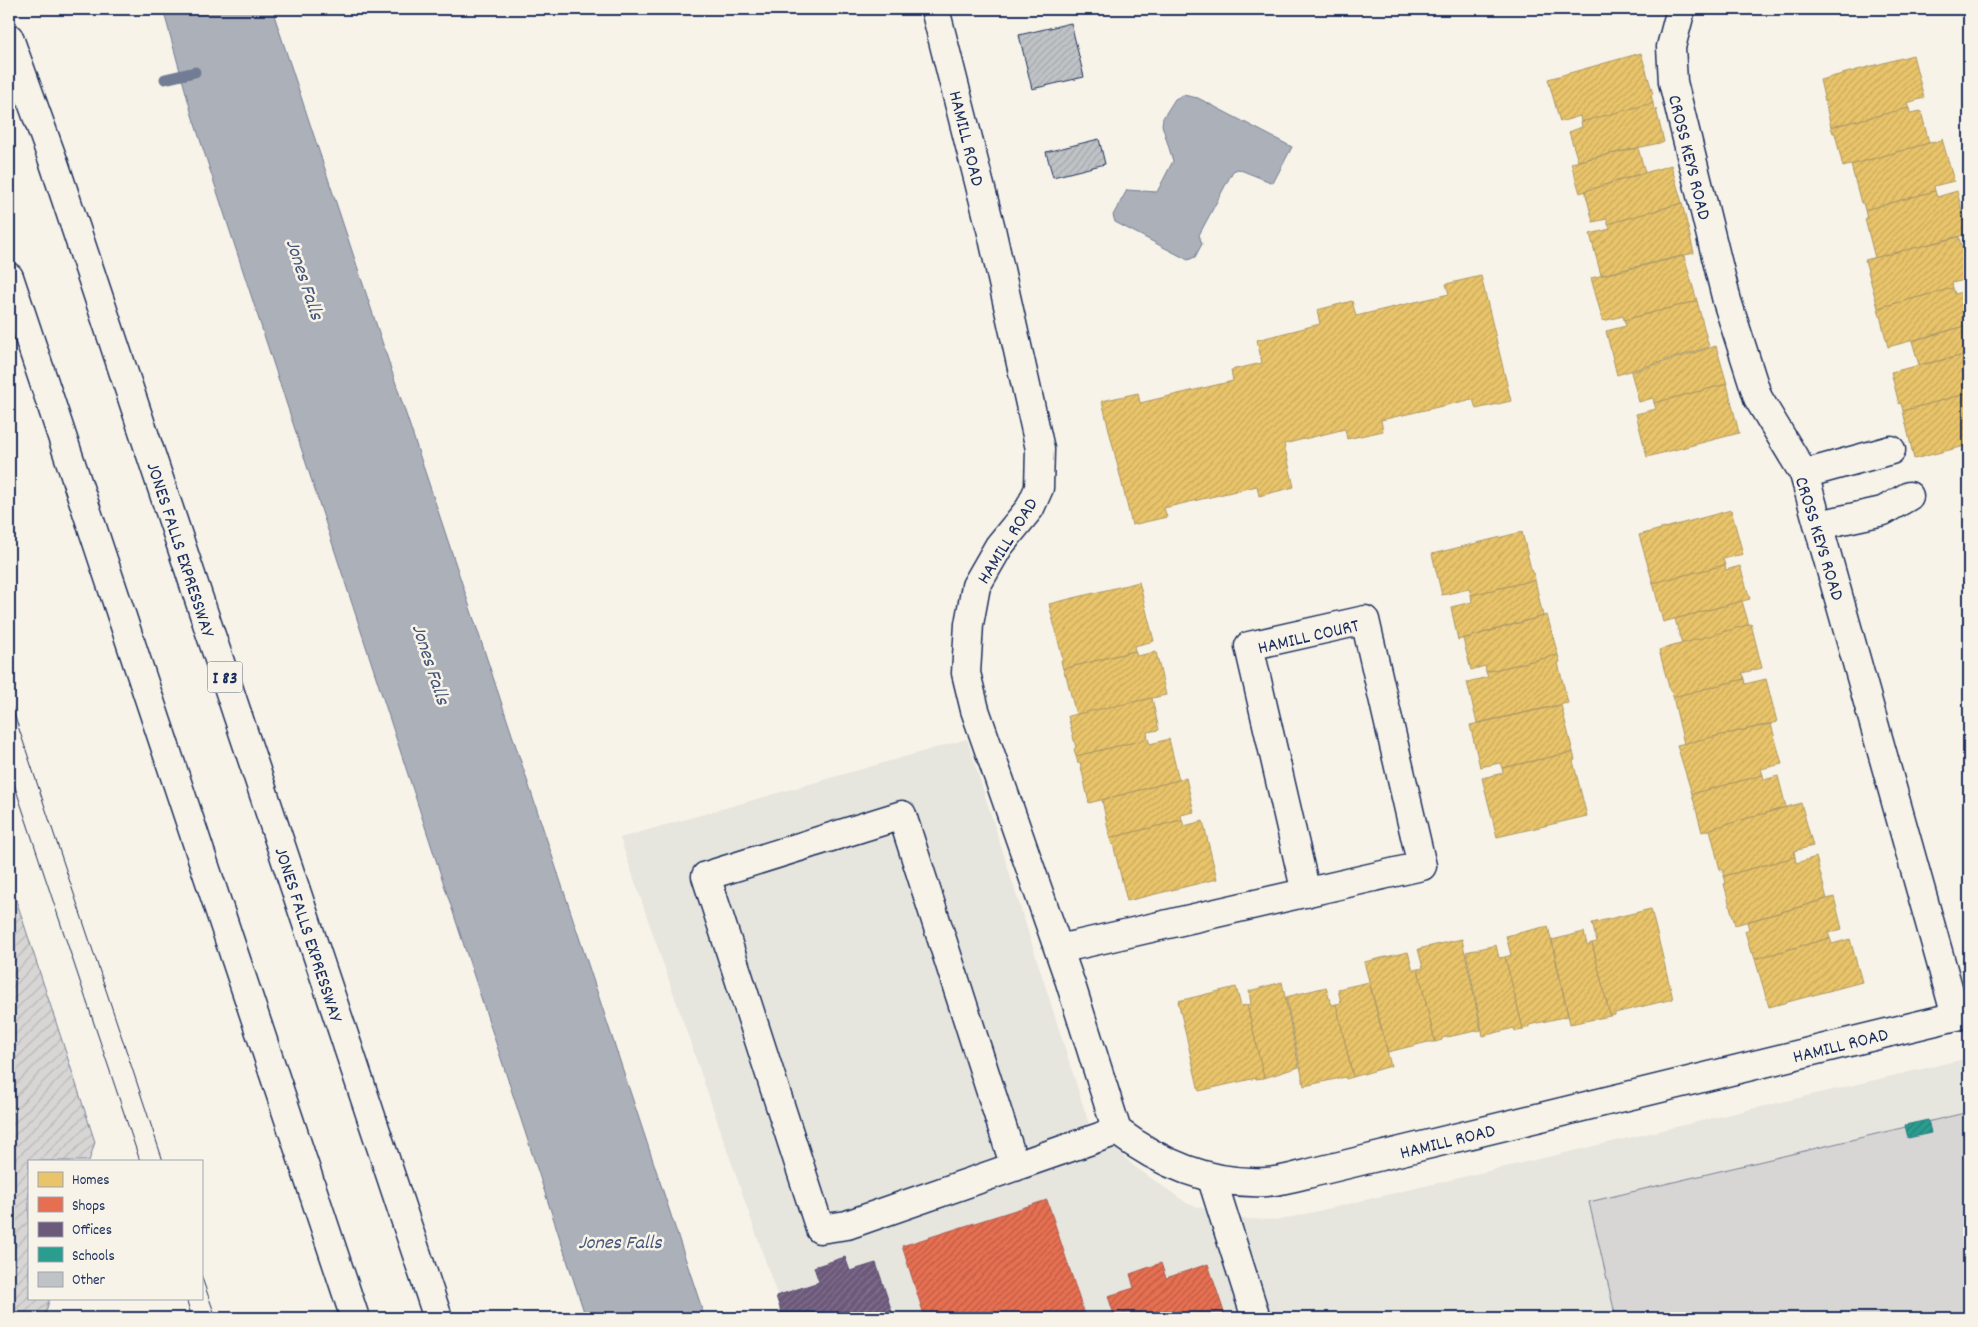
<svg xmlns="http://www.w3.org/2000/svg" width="1978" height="1327" viewBox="0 0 1978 1327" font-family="Dekko,sans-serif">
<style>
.built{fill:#e6e5de}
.garden{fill:url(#garden-furrows);stroke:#798299}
.pitch{fill:#d7d6d4;stroke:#798299}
.water{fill:#acb0b9;stroke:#727c95}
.homes{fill:url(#homes-hatch);stroke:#ab9766}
.shops{fill:url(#shops-hatch);stroke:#aa5c55}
.offices{fill:url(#offices-hatch);stroke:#544c72}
.schools{fill:url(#schools-hatch);stroke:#267c80}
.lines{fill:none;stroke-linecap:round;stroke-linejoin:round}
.stream{stroke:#727c95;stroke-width:11}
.building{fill:url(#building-hatch);stroke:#1b2f5e}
.minor-casing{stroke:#1b2f5e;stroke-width:31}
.highway-casing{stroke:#1b2f5e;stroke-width:31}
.minor{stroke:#f7f3e8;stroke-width:28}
.highway{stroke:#f7f3e8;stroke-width:28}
.tram{stroke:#1b2f5e;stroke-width:1}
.labels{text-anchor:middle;stroke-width:5;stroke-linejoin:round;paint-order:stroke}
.shield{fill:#f7f3e8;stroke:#5d6a87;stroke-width:1}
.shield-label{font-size:18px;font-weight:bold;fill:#1b2f5e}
.street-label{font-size:19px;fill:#1b2f5e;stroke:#f7f3e8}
.water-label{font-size:20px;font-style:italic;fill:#465679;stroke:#f7f3e8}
</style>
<defs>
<pattern id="garden-furrows" width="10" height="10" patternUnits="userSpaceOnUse" patternTransform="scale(1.25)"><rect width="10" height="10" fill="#d7d6d4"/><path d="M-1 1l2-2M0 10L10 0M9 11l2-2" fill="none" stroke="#b8b8b8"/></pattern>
<pattern id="homes-hatch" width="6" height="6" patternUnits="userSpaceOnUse" patternTransform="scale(1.25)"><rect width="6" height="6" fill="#e9c46a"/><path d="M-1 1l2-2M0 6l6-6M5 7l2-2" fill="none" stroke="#c7a95e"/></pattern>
<pattern id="shops-hatch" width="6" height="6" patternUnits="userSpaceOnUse" patternTransform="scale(1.25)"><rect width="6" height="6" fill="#e76f51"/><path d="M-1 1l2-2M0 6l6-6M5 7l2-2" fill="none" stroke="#ba5c46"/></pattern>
<pattern id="offices-hatch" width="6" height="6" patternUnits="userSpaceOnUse" patternTransform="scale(1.25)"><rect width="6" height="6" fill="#6d597a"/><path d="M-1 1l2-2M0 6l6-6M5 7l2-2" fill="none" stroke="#80738f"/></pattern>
<pattern id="schools-hatch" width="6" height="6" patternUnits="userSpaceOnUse" patternTransform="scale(1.25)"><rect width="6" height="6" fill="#2a9d8f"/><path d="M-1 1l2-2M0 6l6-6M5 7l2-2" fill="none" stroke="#238078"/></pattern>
<pattern id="building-hatch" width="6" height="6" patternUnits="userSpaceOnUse" patternTransform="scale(1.25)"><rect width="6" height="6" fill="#c0c3c5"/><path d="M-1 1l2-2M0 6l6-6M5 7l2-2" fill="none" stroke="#a4a8ac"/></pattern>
</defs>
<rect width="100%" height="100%" fill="#f7f3e8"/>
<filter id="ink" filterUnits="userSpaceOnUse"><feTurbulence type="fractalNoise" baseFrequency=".02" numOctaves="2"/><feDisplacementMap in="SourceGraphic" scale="10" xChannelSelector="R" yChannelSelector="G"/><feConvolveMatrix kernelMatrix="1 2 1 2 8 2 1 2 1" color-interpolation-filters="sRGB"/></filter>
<g filter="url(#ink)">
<polygon class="built" points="967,739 1089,1124 1134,1166 1188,1204 1242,1219 1280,1220 1969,1058 1969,1318 785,1318 620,838"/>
<polygon class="garden" points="9,878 95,1142 89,1161 29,1161 29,1298 50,1298 44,1318 9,1318"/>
<polygon class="pitch" points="1969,1112 1969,1318 1616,1318 1589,1202"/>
<g class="water">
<polygon points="163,9 272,9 705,1318 586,1318 192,115"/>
<polygon points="1183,95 1198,98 1292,147 1273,183 1238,169 1233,171 1199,235 1202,244 1195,257 1188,260 1115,222 1113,215 1127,190 1157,192 1173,161 1162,125 1163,118 1175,99"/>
</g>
<g class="homes">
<polygon points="1641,53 1653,94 1651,95 1653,103 1581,122 1580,116 1560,122 1548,79"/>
<polygon points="1913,55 1924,98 1907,103 1909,108 1831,127 1820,80"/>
<polygon points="1653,103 1654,110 1656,109 1664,142 1578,161 1569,132 1582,127 1581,122"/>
<polygon points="1909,108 1910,113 1921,111 1929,143 1843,167 1835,133 1833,133 1831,127"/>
<polygon points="1942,139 1954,181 1934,186 1935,191 1865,210 1863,203 1861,203 1851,165 1929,143 1942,141"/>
<polygon points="1638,148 1645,172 1580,193 1571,163"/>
<polygon points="1671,165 1682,203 1608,224 1607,219 1593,222 1585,191"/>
<polygon points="1935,191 1937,197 1957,191 1968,234 1875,258 1865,219 1867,219 1865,210"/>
<polygon points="1682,203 1694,253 1601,275 1590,234 1610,229 1608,224"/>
<polygon points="1959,237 1969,279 1952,283 1953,288 1878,308 1865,260"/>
<polygon points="1684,256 1697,301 1624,320 1623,316 1603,321 1591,278"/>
<polygon points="1481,276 1511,401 1476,409 1473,399 1381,420 1383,431 1347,439 1345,429 1284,444 1294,487 1259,496 1257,486 1164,508 1167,517 1132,525 1102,401 1138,393 1140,403 1233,381 1231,370 1262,363 1257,340 1320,324 1317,310 1352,301 1356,316 1449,294 1446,284"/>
<polygon points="1953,288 1955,294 1966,291 1969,303 1969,325 1888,347 1878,308"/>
<polygon points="1697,301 1709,347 1617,375 1606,331 1626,326 1624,320"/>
<polygon points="1969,325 1969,354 1919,365 1912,341"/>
<polygon points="1716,346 1727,384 1654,403 1653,398 1639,402 1631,372"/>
<polygon points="1969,354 1969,393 1903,411 1901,403 1899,404 1891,372"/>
<polygon points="1727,384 1739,433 1647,457 1636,414 1656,409 1654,403"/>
<polygon points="1969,393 1969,445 1914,459 1903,411"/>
<polygon points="1731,510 1743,554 1723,559 1725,565 1653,583 1639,535"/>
<polygon points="1522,532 1532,573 1534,573 1535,580 1471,595 1469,589 1442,595 1432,554"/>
<polygon points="1725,565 1726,570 1740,566 1750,599 1663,622 1653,583"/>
<polygon points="1535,580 1543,616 1458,640 1451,607 1472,602 1471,595"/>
<polygon points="1139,582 1154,641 1134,646 1135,651 1063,669 1061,661 1063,660 1049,604"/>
<polygon points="1742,601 1749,625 1682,644 1675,619"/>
<polygon points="1547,615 1558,655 1486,672 1485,666 1471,670 1463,639"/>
<polygon points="1751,624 1762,668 1742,673 1744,679 1673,697 1672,691 1670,691 1659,650"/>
<polygon points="1135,651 1137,656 1156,652 1166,695 1076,715 1066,675 1065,675 1063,669"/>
<polygon points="1558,655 1560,662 1558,663 1568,703 1477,723 1467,682 1488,677 1486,672"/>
<polygon points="1744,679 1745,684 1766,679 1777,722 1684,744 1673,697"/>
<polygon points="1152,698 1159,730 1147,732 1148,739 1076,756 1074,749 1076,748 1068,716"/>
<polygon points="1561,705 1573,752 1502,768 1500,763 1480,767 1470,725"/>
<polygon points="1771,724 1782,764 1761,769 1763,775 1692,794 1677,745"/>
<polygon points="1148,739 1150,744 1169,739 1179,780 1089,803 1080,762 1078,763 1076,756"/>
<polygon points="1573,752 1575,760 1573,761 1587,816 1497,837 1482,778 1503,773 1502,768"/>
<polygon points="1763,775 1764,780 1778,776 1786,807 1702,832 1692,794"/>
<polygon points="1186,778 1194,812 1181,815 1182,820 1110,838 1102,800"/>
<polygon points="1801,803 1813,846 1794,851 1795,857 1724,876 1722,869 1720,870 1710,829"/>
<polygon points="1182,820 1184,826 1203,821 1217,879 1127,901 1113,844 1112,845 1110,838"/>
<polygon points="1795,857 1796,863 1816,857 1827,899 1735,925 1724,884 1726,883 1724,876"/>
<polygon points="1834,897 1842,929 1828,933 1830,938 1755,959 1753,953 1751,953 1745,931 1749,929 1747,922"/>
<polygon points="1651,909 1673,999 1615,1013 1615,1015 1610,1016 1592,943 1597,942 1592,923"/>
<polygon points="1548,926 1568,1016 1529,1025 1529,1027 1523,1029 1505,957 1511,955 1506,936"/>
<polygon points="1584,932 1587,945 1592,943 1610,1016 1570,1024 1552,940"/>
<polygon points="1830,938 1832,944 1850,939 1862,982 1769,1007 1755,959"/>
<polygon points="1462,939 1481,1030 1442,1038 1442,1040 1435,1042 1418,969 1423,968 1418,949"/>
<polygon points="1496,945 1499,958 1505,957 1523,1029 1515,1031 1514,1028 1483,1036 1466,952"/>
<polygon points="1408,952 1413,970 1418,969 1435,1042 1428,1042 1388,1052 1364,962"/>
<polygon points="1282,982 1299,1067 1264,1078 1247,1005 1251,1004 1249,991"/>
<polygon points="1369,982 1391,1066 1353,1077 1336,1004 1341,1003 1338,989"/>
<polygon points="1236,987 1241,1006 1247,1005 1264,1078 1256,1079 1256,1078 1199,1091 1178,1001"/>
<polygon points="1326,987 1331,1005 1336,1004 1353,1077 1346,1079 1345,1077 1304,1086 1286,997"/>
</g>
<g class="shops">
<polygon points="1047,1200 1085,1316 1079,1318 925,1318 902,1246"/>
<polygon points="1161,1263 1166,1278 1208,1264 1226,1318 1115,1318 1108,1296 1134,1288 1130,1274"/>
</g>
<polygon class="offices" points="845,1257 850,1271 876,1263 894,1318 783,1318 776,1296 819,1282 814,1267"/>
<polygon class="schools" points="1928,1120 1931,1133 1908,1138 1905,1125"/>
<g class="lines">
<polyline class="stream" points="165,79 195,72"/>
</g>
<g class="building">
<polygon points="1071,23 1084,77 1032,89 1019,35"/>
<polygon points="1099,139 1105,164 1053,177 1046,152"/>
</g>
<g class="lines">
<defs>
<g id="minor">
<path d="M 935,9 L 991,229 L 1040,449 L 1039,488 L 1030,508 L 999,546 L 976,586 L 969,624 L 966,673 L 975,710 L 1070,982 L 1117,1131 C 1161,1164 1210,1185 1266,1182 C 1283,1181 1302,1175 1319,1171 L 1969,1013"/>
<polyline points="1681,9 1671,47 1673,82 1727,301 1758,398 1804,474 1956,1016"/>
<polyline points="1804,474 1891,450"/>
<polyline points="1819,525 1883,511 1909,496"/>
<polyline points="1059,949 1422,866 1365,620 1249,646 1306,893"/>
<polyline points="1015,1167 902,815 706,876 820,1229 847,1225 1117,1131"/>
<polyline points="1212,1179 1256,1318"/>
</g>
<g id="highway">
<polyline points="9,38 55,166 438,1318"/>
<polyline points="9,277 355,1318"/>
</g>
</defs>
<use href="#minor" class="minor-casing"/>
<use href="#highway" class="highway-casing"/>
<use href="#minor" class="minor"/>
<use href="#highway" class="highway"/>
<g class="tram">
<polyline points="9,699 163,1161"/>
<polyline points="9,769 140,1161"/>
<polyline points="201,1275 216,1318"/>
<polyline points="186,1298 192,1318"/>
</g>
</g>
</g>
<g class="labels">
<rect class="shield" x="207.5" y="661.5" width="35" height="31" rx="4"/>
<g class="shield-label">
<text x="225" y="683">I 83</text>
</g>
<g class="street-label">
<text transform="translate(968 138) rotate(76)" y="7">HAMILL ROAD</text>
<text transform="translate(1691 157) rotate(76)" y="7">CROSS KEYS ROAD</text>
<text transform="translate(1821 538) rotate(73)" y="7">CROSS KEYS ROAD</text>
<text transform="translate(1006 540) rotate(-58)" y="7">HAMILL ROAD</text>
<text transform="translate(182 549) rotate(72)" y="7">JONES FALLS EXPRESSWAY</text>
<text transform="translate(1308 635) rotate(-13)" y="7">HAMILL COURT</text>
<text transform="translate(310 934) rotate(72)" y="7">JONES FALLS EXPRESSWAY</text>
<text transform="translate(1840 1044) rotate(-14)" y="7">HAMILL ROAD</text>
<text transform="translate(1447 1140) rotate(-14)" y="7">HAMILL ROAD</text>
</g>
<g class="water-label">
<text transform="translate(306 279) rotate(72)" y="7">Jones Falls</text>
<text transform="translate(432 664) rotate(72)" y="7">Jones Falls</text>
<text x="620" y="1248">Jones Falls</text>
</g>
</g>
<rect width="1978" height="1327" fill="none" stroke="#f7f3e8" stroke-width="30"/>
<rect x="15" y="15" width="1948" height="1297" fill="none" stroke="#1b2f5e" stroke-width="2" filter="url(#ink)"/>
<rect x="28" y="1160" width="175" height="140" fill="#f7f3e8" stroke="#9fa5b1"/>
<rect x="38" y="1172" width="25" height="15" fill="#e9c46a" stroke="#9fa5b1"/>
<text x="72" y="1184" font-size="15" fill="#1b2f5e">Homes</text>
<rect x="38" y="1197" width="25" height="15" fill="#e76f51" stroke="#9fa5b1"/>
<text x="72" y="1210" font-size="15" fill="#1b2f5e">Shops</text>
<rect x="38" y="1222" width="25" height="15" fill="#6d597a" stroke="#9fa5b1"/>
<text x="72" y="1234" font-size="15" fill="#1b2f5e">Offices</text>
<rect x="38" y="1247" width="25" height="15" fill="#2a9d8f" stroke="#9fa5b1"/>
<text x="72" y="1260" font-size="15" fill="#1b2f5e">Schools</text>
<rect x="38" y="1272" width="25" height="15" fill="#c0c3c5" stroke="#9fa5b1"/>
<text x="72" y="1284" font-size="15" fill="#1b2f5e">Other</text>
</svg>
